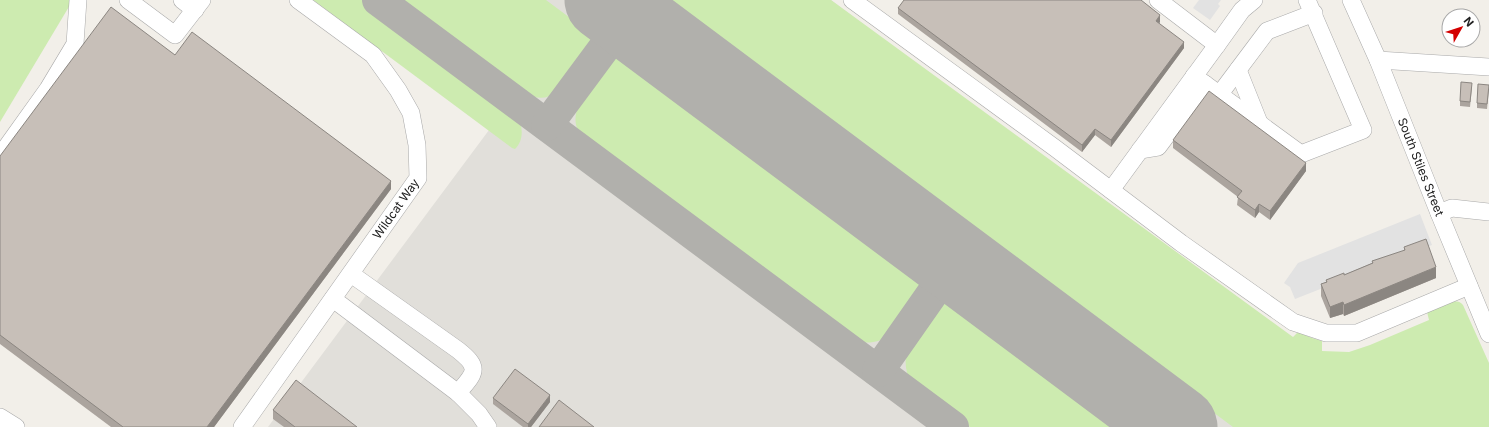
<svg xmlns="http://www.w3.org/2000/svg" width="1489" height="427" viewBox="0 0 1489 427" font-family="Inter,sans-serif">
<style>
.airport{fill:#e1dfda}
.grass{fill:#cdebb0}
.parking{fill:#e2e2e2}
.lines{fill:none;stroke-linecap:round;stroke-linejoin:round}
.taxiway{stroke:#b1b0ac;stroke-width:32}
.runway{stroke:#b1b0ac;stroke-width:81}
.minor-casing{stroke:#a9a9a9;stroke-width:18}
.minor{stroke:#fff;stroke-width:17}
.wall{fill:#aba49e}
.shaded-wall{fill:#8b8681}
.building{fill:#c7bfb8;stroke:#8b8681}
.labels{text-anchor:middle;stroke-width:4;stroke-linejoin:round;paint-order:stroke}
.street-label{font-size:12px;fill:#222;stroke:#fff}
</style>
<rect width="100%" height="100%" fill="#f2efe9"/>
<polygon class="airport" points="323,0 831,0 954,93 1409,427 268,427 492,126"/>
<g class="grass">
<polygon points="0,0 73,0 0,122"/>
<path d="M 313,0 L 368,0 L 512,107 C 521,117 527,138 515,149 L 512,148 Z"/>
<path d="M 399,0 L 546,0 L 593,35 C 595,41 593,45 591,50 C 584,58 578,67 571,75 C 558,93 547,105 524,93 Z"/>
<path d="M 660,0 L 831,0 L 1293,337 L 1298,332 L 1312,338 L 1322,341 L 1322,351 L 1349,352 L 1370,345 L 1429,320 L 1427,312 C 1436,308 1455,295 1463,305 L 1489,363 L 1489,427 L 1233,427 Z"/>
<path d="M 615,54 L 618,54 L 923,281 L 925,286 L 921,294 L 889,335 C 879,343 868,344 855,341 L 586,142 C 572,127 573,114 583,96 Z"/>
<path d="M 946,300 L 948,300 L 1119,427 L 970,427 L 911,383 C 905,371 904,360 908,348 L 940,304 Z"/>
</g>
<g class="parking">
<polygon points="1199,0 1221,0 1218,4 1220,6 1210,20 1193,8"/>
<polygon points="1420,214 1432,245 1295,299 1290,287 1284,283 1298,263"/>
</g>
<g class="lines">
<g class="taxiway">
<polyline points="378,0 953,427"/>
<polyline points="547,125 627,17"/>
<polyline points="878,371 955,261"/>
</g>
<polyline class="runway" points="605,0 1177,427"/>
<defs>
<g id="minor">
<polyline points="128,0 175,35 202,0"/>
<polyline points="182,0 195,10"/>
<polyline points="852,0 1055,148 1181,243 1293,322 1326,333 1357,333 1469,286"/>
<polyline points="1158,0 1217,45 1242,10 1254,0"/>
<path id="s1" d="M 1351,0 L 1378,60 L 1439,213 L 1489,334"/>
<polyline points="1378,60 1489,67"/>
<polyline points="1238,70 1260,125"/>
<polyline points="1194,76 1301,154 1363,130 1307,0"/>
<polyline points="1219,95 1267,31 1314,13"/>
<polyline points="1140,150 1158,147 1205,84"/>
<polyline points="0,156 48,89 75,44 78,0"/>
<polyline points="1111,190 1217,45"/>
<polyline points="1439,213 1452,208 1489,212"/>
<path d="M 351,274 L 458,350 C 482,369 474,373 458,393"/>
<polyline points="333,299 458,393 479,414 488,427"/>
<polyline points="0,417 16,427"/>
<path id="s2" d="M 242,427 L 418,178 L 417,145 L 411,113 L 398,90 L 373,55 L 298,0"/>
</g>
</defs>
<use href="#minor" class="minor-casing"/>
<use href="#minor" class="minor"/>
</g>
<g class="wall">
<polygon points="1142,0 1142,2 1160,22 1159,23 1184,48 1111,147 1095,135 1082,152 898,14 898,8"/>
<polygon points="175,55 391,189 214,427 111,427 0,344 0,156"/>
<polygon points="1472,87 1470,107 1460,106 1460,101"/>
<polygon points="1489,89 1487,109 1477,108 1477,103"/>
<polygon points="1173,140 1306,171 1270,220 1259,212 1255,218 1237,205 1238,197 1173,148"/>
<polygon points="1404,247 1436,278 1344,316 1343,314 1330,318 1321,296 1321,284 1326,282 1326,280 1344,275 1372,263 1372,261 1404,251"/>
<polygon points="493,398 550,402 531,427 523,427 493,404"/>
<polygon points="273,410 357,427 284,427 273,419"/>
</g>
<g class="shaded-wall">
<polygon points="1160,15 1160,22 1156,28 1156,21"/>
<polygon points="1184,42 1184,48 1111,147 1111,140"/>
<polygon points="1095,129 1095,135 1082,152 1082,145"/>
<polygon points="1306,163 1306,171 1270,220 1270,211"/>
<polygon points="391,181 391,189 214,427 207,427"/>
<polygon points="1259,204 1259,212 1255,218 1255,210"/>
<polygon points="1436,267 1436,278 1344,316 1344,305"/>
<polygon points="1343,302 1343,314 1330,318 1330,307"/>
<polygon points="550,395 550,402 531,427 528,427 528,424"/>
</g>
<g class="building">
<polygon points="904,0 1141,0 1160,15 1156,21 1184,42 1111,140 1095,129 1082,145 898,8"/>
<polygon points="111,7 175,55 192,32 391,181 207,427 123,427 0,335 0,156"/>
<polygon points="1461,82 1472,83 1470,102 1460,101"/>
<polygon points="1478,84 1489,85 1487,104 1477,103"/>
<polygon points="1209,91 1306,163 1270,211 1259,204 1255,210 1237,197 1242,191 1173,140"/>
<polygon points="1426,239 1436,267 1344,305 1343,302 1330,307 1321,284 1327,282 1326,280 1344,273 1344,275 1373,263 1372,261 1405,250 1404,247"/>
<polygon points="515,369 550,395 528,424 493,398"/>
<polygon points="296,380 357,427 295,427 273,410"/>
<polygon points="559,400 594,427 539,427"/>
</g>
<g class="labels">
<g class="street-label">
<text dy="4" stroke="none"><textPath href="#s1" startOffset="181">South Stiles Street</textPath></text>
<text dy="4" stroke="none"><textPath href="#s2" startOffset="267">Wildcat Way</textPath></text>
</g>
</g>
<g transform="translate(1461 28) rotate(51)"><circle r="19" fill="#ffffff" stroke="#a7a7a7"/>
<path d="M0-3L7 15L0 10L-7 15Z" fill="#d40000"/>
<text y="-6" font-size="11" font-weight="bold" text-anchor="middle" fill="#222222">N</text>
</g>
</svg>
